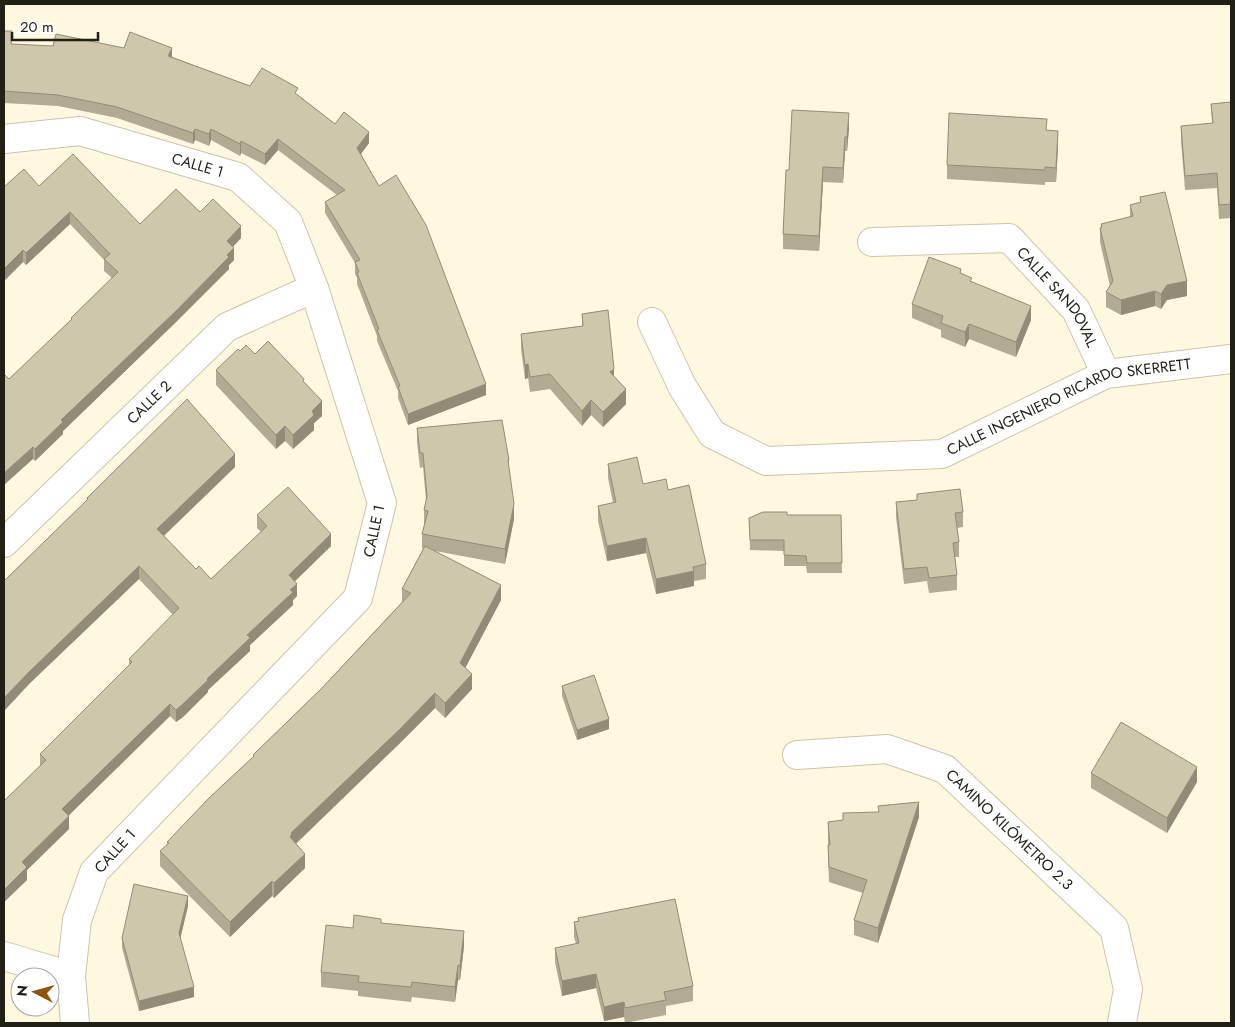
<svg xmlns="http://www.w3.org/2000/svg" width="1235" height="1027" viewBox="0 0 1235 1027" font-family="Jost,sans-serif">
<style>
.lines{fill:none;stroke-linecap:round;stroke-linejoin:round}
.minor-casing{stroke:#ccc4a9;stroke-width:30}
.minor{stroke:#fff;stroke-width:28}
.wall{fill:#b2ab94}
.shaded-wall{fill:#918b78}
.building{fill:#cfc7ac;stroke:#918b78}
.labels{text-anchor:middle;stroke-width:4;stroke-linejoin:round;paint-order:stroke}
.street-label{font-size:15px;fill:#221f15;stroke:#fff}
</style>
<rect width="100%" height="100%" fill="#fef8e1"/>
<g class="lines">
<defs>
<g id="minor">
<path id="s1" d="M 4,139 L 80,131 L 238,177 L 288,222 L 314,288 L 382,503 L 358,598 L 94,872 L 77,920 L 71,976 L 75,1023"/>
<path id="s2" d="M 872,242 L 1009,238 L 1076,310 L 1106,374"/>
<path id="s3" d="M 652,322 L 682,386 L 712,434 L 766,461 L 942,454 L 1106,374 L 1231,359"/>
<path id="s4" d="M 4,543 L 227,327 L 314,288"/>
<path id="s5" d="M 797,755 L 887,749 L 945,769 L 1114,928 L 1128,989 L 1122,1023"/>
<polyline points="4,956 71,976"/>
</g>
</defs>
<use href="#minor" class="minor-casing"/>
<use href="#minor" class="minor"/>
</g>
<g class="wall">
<polygon points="4,31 12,44 172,57 250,86 298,95 335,124 369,143 361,154 486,395 408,425 398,398 398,391 377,341 377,336 357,284 357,278 355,274 355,263 325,213 325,202 337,195 278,150 265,165 241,153 240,156 211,140 209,146 195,140 193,144 117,118 58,106 4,103"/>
<polygon points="1231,102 1231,218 1219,219 1217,188 1185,190 1181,141 1181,126 1212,124 1211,104"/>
<polygon points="849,128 847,151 845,151 843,183 823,182 819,251 783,249 783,234 789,170"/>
<polygon points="1047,130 1058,146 1056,182 1045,182 1045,185 947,179 947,165"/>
<polygon points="39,186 140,224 200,212 241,238 233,247 234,260 229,265 229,269 175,323 63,431 63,434 35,461 33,459 9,379 71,320 71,318 112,278 104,271 104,260 70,224 26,265 23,262 4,281 4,187"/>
<polygon points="1140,197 1187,296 1167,300 1161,309 1155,306 1121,315 1106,307 1106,292 1110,286 1100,242 1100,228 1101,227 1101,224 1130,217 1130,205 1140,203"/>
<polygon points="961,273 972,282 1031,320 1016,357 969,339 965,347 941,337 941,330 912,318 912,304"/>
<polygon points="582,314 614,376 626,404 603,427 591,415 582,426 550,389 530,392 528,378 525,379 521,349 521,334 582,326"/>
<polygon points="240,351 255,354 304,383 322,416 314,423 314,430 293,449 285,441 276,449 216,385 216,370"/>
<polygon points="417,428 509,460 509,473 514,519 505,564 435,551 501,600 465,668 472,689 445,718 435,708 399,744 296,844 305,868 274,898 272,896 230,937 160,866 160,851 167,845 167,842 253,758 253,755 321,689 402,602 402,589 423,549 422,548 422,534 425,525 424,524 424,510 426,500 423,467 420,468 417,442"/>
<polygon points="608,464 643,484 668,490 706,564 706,579 694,581 694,586 656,594 646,553 607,561 598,521 598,506 613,503 608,478"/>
<polygon points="235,467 164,536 196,569 211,579 261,532 257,528 257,515 331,546 295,581 297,596 293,600 293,605 250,645 250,651 208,690 208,692 183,717 176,722 170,716 68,816 69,829 27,870 27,880 4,902 4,801 40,766 40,754 129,665 129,659 173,615 139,579 29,684 4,711 4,581 87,500 87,498"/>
<polygon points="917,494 963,512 963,527 957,528 959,542 959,557 955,557 957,575 957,590 929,593 927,581 904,584 896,517 896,502 917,500"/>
<polygon points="787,515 841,515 842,573 807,573 806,566 784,566 784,551 750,550 749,518"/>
<polygon points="562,686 609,729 577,740 562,696"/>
<polygon points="1091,773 1197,782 1167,833 1091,788"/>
<polygon points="919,817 878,943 854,935 854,920 863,893 829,882 828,859 828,822"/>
<polygon points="188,906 180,938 194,997 139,1011 122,948 122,938"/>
<polygon points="578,918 693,986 693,1001 666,1006 666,1015 625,1023 624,1017 604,1021 596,988 562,996 555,962 555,948 576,944 574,937 574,922 578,921"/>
<polygon points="381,923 464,946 460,980 458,980 455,1002 412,997 411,1002 358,996 358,991 321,987 321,972 353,928"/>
</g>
<g class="shaded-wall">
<polygon points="172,48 172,59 168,56"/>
<polygon points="849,113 849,128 847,151 847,137"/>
<polygon points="195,129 195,140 193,144 193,133"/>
<polygon points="211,129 211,140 209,146 209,134"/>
<polygon points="1058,131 1058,146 1056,182 1056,168"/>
<polygon points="369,132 369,143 357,159 357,148"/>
<polygon points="845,137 845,151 843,183 843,168"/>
<polygon points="278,139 278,150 265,165 265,154"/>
<polygon points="241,141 241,153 240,156 240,144"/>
<polygon points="823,167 823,182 819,251 819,236"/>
<polygon points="70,212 70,224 26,265 26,253"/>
<polygon points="241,226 241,238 227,253 227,241"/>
<polygon points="234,248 234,260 229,265 229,269 175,323 63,431 63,434 35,461 35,449 61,420"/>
<polygon points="23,250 23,262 4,281 4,269"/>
<polygon points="1187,281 1187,296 1167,300 1161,309 1161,294 1167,285"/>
<polygon points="1155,291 1155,306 1121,315 1121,300"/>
<polygon points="1031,306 1031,320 1016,357 1016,342"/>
<polygon points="969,324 969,339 965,347 965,332"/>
<polygon points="528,364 528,378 525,379 525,365"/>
<polygon points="614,369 614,383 610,372"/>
<polygon points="486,384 486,395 408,425 408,414"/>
<polygon points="626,389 626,404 603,427 603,412"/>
<polygon points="591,400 591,415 582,426 582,411"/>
<polygon points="322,401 322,416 314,423 314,430 293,449 293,435 312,411"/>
<polygon points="285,426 285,441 276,449 276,435"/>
<polygon points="33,447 33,459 4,485 4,473"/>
<polygon points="235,454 235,467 157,542 157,529"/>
<polygon points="514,504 514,519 505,564 505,549"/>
<polygon points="331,534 331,546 289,587 289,575"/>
<polygon points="646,538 646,553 607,561 607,546"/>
<polygon points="139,566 139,579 29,684 4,711 4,698 29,672"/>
<polygon points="694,571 694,586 656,594 656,579"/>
<polygon points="297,584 297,596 293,600 293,605 250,645 250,651 208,690 208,692 183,717 176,722 176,710 207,679 290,590"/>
<polygon points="501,585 501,600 460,678 460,663"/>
<polygon points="472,674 472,689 445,718 445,703"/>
<polygon points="435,693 435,708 399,744 292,847 290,837 291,833"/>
<polygon points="170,704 170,716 62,822 62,809"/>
<polygon points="609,719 609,729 577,740 577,730"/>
<polygon points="1197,767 1197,782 1167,833 1167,818"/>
<polygon points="919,802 919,817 878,943 878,928"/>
<polygon points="69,816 69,829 27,870 27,880 4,902 4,890 22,862"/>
<polygon points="305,854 305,868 274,898 274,883"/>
<polygon points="272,881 272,896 230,937 230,922"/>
<polygon points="188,896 188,906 179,944 179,933"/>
<polygon points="464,931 464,946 460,980 460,966"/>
<polygon points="458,965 458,980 455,1002 455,987"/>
<polygon points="596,974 596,988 562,996 562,981"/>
<polygon points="194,987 194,997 139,1011 139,1001"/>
<polygon points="624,1002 624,1017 604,1021 604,1007"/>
</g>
<g class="building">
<polygon points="4,31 12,31 11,44 53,46 56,34 124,48 130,32 172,48 168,56 250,86 262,68 298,88 295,93 335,124 344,112 369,132 357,148 379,186 396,175 426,225 486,384 408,414 398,387 400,386 377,330 379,329 357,273 359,272 355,262 360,260 325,202 345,190 278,139 265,154 241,141 240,144 211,129 209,134 195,129 193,133 117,107 58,95 4,91"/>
<polygon points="1231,102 1231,204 1219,205 1217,173 1185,176 1181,126 1213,123 1211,104"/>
<polygon points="792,110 849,113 847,137 845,137 843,168 823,167 819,236 783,234 786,170 789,170"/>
<polygon points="949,113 1047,119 1046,130 1058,131 1056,168 1045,167 1045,170 947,165"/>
<polygon points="73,154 140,224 176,189 200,212 213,199 241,226 227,241 234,248 227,255 229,257 175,312 61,420 63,422 35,449 33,447 4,473 4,374 9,379 72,319 71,318 118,272 104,259 110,254 70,212 26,253 23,250 4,269 4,187 24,169 39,186"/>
<polygon points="1165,192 1187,281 1167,285 1161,294 1155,291 1121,300 1106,292 1113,281 1100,228 1102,227 1101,224 1133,216 1130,205 1141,202 1140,197"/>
<polygon points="929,257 961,269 960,273 972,278 970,281 1031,306 1016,342 969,324 965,332 941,323 943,316 912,304"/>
<polygon points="608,310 614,369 610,372 626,389 603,412 591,400 582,411 550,374 530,377 528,364 525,365 521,334 583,326 582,314"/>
<polygon points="268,341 304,379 303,381 322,401 312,411 314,415 293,435 285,426 276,435 216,370 238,349 240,351 246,345 255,354"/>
<polygon points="187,399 235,454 157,529 196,569 199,566 211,579 267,526 257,515 288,487 331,534 289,575 297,584 290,590 293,592 247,635 250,638 207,679 208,680 183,704 176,710 170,704 62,809 69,816 22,862 27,867 4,890 4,801 46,760 40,754 132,662 129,659 179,608 139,566 29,672 4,698 4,581 88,499 87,498"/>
<polygon points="502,420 509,460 508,460 514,504 505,549 422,534 428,511 424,510 427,496 423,453 420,453 417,428"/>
<polygon points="637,457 643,484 666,479 668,490 689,485 706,564 693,567 694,571 656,579 646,538 607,546 598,506 616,502 608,464"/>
<polygon points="960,489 963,512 955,513 959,542 953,543 957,575 929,578 927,567 904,569 896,502 917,500 917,494"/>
<polygon points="763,512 787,512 787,515 841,515 842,563 807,563 806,556 784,555 784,540 750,540 749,518"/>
<polygon points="425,546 501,585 460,663 472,674 445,703 435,693 399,730 291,833 292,834 290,837 305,854 274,883 272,881 230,922 160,851 169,843 167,842 209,798 254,756 253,755 321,689 411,593 402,589"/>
<polygon points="594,675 609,719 577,730 562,686"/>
<polygon points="1121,722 1197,767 1167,818 1091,773"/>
<polygon points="919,802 878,928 854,920 867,880 829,867 828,845 830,845 828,822 843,820 843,813 879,812 878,806"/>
<polygon points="134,884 188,896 179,933 194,987 139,1001 122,938"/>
<polygon points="675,899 693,986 664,992 666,1000 625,1008 624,1002 604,1007 596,974 562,981 555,948 579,943 574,922 579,921 578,918"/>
<polygon points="354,915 381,919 381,923 464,931 460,966 458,965 455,987 412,982 411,987 358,982 359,976 321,972 326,925 353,928"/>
</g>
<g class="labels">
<g class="street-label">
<text dy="5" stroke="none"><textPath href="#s1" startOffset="199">CALLE 1</textPath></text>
<text dy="5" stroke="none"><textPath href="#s2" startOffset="214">CALLE SANDOVAL</textPath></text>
<text dy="5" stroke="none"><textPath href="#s4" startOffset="202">CALLE 2</textPath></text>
<text dy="5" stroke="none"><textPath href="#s3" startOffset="501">CALLE INGENIERO RICARDO SKERRETT</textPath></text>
<text transform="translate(374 531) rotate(-78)" y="5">CALLE 1</text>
<text dy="5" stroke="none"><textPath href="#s5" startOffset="240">CAMINO KILÓMETRO 2.3</textPath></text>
<text transform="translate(115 851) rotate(-48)" y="5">CALLE 1</text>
</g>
</g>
<rect width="1235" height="1027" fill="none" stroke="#221f15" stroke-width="10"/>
<g transform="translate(35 992) rotate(276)"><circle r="24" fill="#ffffff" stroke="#a7a5a1"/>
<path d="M0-4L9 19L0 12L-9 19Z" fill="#8d540c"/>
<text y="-8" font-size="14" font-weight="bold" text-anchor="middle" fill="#221f15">N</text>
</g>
<path d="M12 32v8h86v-8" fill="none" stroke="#221f15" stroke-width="2.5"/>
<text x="20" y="32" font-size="15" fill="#221f15" stroke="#ffffff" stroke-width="4" paint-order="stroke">20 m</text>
</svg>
